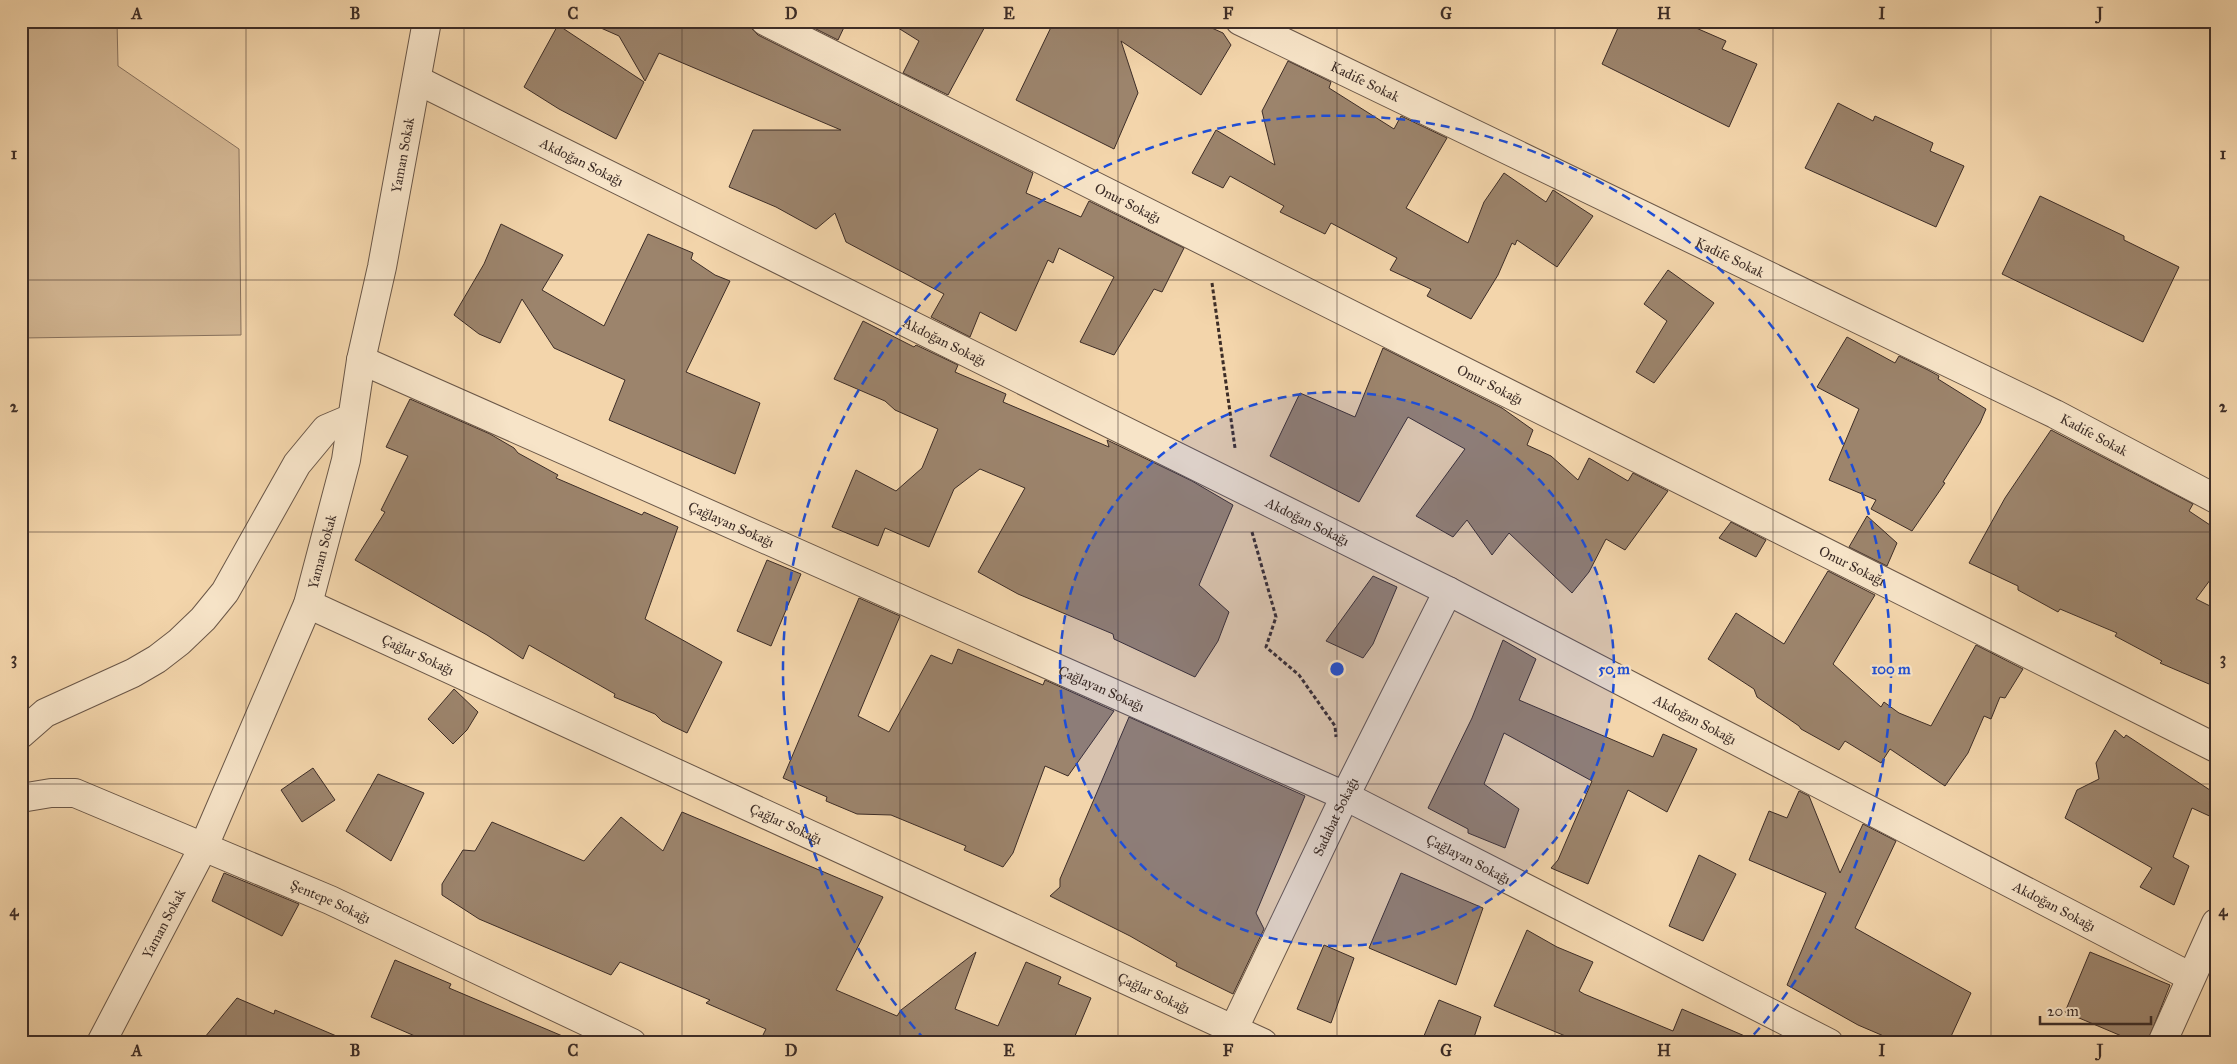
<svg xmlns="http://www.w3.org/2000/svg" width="2237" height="1064" viewBox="0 0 2237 1064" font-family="'IM FELL Great Primer',serif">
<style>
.green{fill:#d4b895;stroke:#88725e}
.building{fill:#9c846c;stroke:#3d2d27}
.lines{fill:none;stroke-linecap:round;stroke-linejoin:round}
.street-casing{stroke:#6a5748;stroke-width:30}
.path{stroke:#3d2d27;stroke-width:3;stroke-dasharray:4 2.5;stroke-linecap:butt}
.street{stroke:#f7e4c8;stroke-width:28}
.grid{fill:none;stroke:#3d2d27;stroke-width:1;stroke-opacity:0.55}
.ring{fill:none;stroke:#1d4ed8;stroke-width:2.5;stroke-dasharray:9 6}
.labels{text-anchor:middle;stroke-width:4.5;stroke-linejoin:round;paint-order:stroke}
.street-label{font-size:14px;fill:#3d2d27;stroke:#f7e4c8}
.centre{fill:#1d4ed8;stroke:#f7e4c8;stroke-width:2.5}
.ring-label{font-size:15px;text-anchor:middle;font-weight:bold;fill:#1d4ed8;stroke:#f7e4c8;stroke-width:4.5;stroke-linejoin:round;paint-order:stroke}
.neatline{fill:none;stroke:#3d2d27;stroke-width:2}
.grid-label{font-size:16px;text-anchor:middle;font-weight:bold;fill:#3d2d27}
</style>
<rect width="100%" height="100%" fill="#f3d5ab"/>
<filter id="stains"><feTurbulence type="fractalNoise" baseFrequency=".004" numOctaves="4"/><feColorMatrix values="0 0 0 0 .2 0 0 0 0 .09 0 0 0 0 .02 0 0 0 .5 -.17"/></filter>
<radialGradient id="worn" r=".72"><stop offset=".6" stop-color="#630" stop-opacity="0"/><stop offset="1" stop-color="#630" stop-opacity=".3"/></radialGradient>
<polygon class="green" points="21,21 117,21 118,66 239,149 241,335 21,338"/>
<g class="building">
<polygon points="585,21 749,21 752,29 758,35 1033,173 1026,193 1081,217 1089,201 1184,248 1162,292 1154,289 1114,355 1080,342 1114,277 1059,248 1053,263 1048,260 1016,331 980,312 970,337 931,317 944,294 846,242 835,213 816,229 776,207 729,187 753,130 841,130 659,53 645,81 619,36"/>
<polygon points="800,21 847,21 838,40"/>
<polygon points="887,21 988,21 948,95 903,73 919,41"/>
<polygon points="1054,21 1196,21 1223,33 1231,45 1201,95 1121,41 1138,93 1114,149 1016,100"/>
<polygon points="1621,21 1680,21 1726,41 1722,49 1757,64 1729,127 1602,64"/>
<polygon points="558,25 644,82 616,139 559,109 524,87"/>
<polygon points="1288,61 1331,82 1329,88 1394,129 1401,116 1447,138 1406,208 1468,243 1484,202 1504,173 1546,202 1553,190 1593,216 1557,267 1517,240 1515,245 1512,243 1498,275 1471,319 1427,296 1431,289 1390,270 1397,258 1331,223 1325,234 1280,212 1284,206 1230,176 1223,188 1192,173 1216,130 1275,165 1262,111"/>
<polygon points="1838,103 1873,121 1875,116 1933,143 1930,151 1964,166 1936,227 1805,168"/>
<polygon points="2040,196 2124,236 2124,240 2179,267 2143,342 2002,274"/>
<polygon points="501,224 563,255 542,290 604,326 648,234 693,253 691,259 715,275 730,281 686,372 760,403 735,474 609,420 625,380 554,348 522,299 500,343 479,334 454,315 484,264"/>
<polygon points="1668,270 1714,303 1654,383 1636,372 1667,321 1644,304"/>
<polygon points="863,321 914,347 916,345 958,365 955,372 1006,394 1003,402 1109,447 1107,440 1192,481 1233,505 1199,585 1229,612 1218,641 1195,677 1114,639 1113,634 1018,594 978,572 1025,488 980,469 954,489 929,547 885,528 878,546 832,527 856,470 896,491 922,468 938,429 895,410 885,401 834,379"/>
<polygon points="1847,337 1895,363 1899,356 1928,370 1939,376 1938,379 1986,409 1980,423 1943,482 1945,483 1912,531 1871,509 1876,500 1829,480 1859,409 1817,387"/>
<polygon points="1383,348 1502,408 1533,430 1527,445 1551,456 1578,480 1589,458 1628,481 1633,473 1668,491 1625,550 1606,539 1589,572 1572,593 1509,533 1492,555 1467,520 1453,537 1416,516 1465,449 1408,417 1359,502 1270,456 1300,393 1355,417"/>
<polygon points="410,399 490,434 514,448 518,453 558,475 556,478 642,515 644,512 678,527 645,619 722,662 687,733 662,721 655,714 614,697 615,694 529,645 523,659 487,635 355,560 385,512 381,510 408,456 386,447"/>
<polygon points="2051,430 2193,504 2189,511 2216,529 2216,572 2196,599 2216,609 2216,687 2160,663 2162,661 2115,636 2117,633 2060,609 2058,612 2018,590 2018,586 1969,563 2005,498"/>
<polygon points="1867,516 1897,543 1887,566 1849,547"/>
<polygon points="1731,522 1766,540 1756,557 1719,538"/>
<polygon points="767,560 801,574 771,646 737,631"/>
<polygon points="1828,571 1875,595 1833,664 1881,707 1884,702 1899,713 1931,726 1976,645 2023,669 2005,698 2000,697 1991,719 1984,716 1968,753 1945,786 1890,749 1881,763 1845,741 1839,750 1801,729 1799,726 1757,697 1754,689 1708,659 1736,613 1784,644"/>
<polygon points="1373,576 1397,587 1373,644 1363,658 1326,641"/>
<polygon points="859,598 900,616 858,716 889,732 931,655 952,664 958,649 1043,685 1045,680 1114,711 1068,776 1045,766 1013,853 1003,867 964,850 966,846 891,815 857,814 826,801 827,797 783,778"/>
<polygon points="1503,640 1536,659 1519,700 1653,757 1663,734 1697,749 1667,812 1628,790 1588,884 1551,868 1558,860 1592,781 1504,733 1484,784 1519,809 1505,848 1468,833 1468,829 1428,808 1472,718"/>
<polygon points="454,689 478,712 467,730 453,744 428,719"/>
<polygon points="1129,717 1305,796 1256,913 1264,929 1233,994 1176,966 1177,963 1130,936 1050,896 1060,887 1060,879"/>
<polygon points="2115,730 2124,738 2126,735 2216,794 2216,819 2192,808 2173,857 2189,866 2174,905 2140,887 2152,868 2065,818 2077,790 2099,779 2096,763"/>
<polygon points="313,768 335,800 302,822 281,790"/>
<polygon points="378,774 424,793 391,861 346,831"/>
<polygon points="1799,791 1809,796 1840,873 1863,824 1896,841 1855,928 1971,993 1948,1043 1900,1043 1858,1025 1787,985 1826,893 1749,860 1769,811 1787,818"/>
<polygon points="682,812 883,897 836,990 897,1016 901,1010 976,952 955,1009 998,1026 1026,962 1061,977 1058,984 1091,998 1072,1043 759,1043 766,1029 706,1003 710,1000 620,962 611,975 479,919 442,895 442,884 463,850 475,851 492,822 584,861 621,817 663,851"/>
<polygon points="1699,855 1736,874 1703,941 1669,926"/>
<polygon points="224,873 299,904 282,936 212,901"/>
<polygon points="1401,873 1483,908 1456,985 1369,948"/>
<polygon points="1527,930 1557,947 1593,962 1579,991 1584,994 1673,1031 1682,1009 1761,1043 1582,1043 1494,1006"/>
<polygon points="1324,945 1354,958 1331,1023 1297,1009"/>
<polygon points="2090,952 2170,985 2147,1043 2138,1043 2065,1012"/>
<polygon points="395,960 451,984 449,988 579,1043 431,1043 371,1017"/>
<polygon points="237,998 274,1014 275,1010 353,1043 200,1043"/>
<polygon points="1439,1000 1481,1017 1472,1043 1421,1043"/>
</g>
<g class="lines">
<defs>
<g id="street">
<path id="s1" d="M 765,21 L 2216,748"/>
<path id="s2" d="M 1240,21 L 2055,414 L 2216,499"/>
<path id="s3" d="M 417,80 L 1448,591 L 2191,977"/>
<path id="s4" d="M 361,360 L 1345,796 L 1829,1043"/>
<path id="s5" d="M 308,604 L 1263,1043"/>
<polyline points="21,734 45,713 133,673 157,659 179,642 203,619 225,592 297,464 326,429 352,418"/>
<path id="s6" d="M 21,798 L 51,793 L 75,793 L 330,900 L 632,1043"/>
<path id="s7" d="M 101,1043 L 204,846 L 308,604 L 346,460 L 361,360 L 382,267 L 427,21"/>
<path id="s8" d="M 1227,1043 L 1345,796 L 1448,591"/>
<polyline points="2162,1043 2216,923"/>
</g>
</defs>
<use href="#street" class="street-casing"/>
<g class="path">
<polyline points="1212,283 1235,448"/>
<polyline points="1252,532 1276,617 1266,647 1299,675 1335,726 1336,737"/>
</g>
<use href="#street" class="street"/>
</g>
<path class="grid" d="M 246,21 L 246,1043M 464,21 L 464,1043M 682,21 L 682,1043M 900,21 L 900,1043M 1118,21 L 1118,1043M 1337,21 L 1337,1043M 1555,21 L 1555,1043M 1773,21 L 1773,1043M 1991,21 L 1991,1043M 21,280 L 2216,280M 21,532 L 2216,532M 21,784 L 2216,784"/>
<circle cx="1337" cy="669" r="277" fill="#1d4ed8" fill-opacity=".12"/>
<g class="ring">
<circle cx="1337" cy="669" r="277"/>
<path d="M925 1040A554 554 0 1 1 1749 1040"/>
</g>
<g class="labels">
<g class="street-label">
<text dy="5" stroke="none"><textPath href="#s2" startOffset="139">Kadife Sokak</textPath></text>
<text dy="5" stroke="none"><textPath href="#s7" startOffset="945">Yaman Sokak</textPath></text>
<text dy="5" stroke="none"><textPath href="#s3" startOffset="184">Akdoğan Sokağı</textPath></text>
<text dy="5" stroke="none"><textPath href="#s1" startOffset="406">Onur Sokağı</textPath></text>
<text dy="5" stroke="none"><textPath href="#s2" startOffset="544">Kadife Sokak</textPath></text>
<text dy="5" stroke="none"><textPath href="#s3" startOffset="589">Akdoğan Sokağı</textPath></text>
<text dy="5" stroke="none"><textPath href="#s1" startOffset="811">Onur Sokağı</textPath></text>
<text dy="5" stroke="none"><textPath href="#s2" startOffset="949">Kadife Sokak</textPath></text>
<text dy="5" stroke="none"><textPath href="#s3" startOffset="994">Akdoğan Sokağı</textPath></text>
<text dy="5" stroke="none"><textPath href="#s4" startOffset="405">Çağlayan Sokağı</textPath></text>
<text dy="5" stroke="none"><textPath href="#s7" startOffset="540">Yaman Sokak</textPath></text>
<text dy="5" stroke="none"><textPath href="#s1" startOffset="1216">Onur Sokağı</textPath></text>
<text dy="5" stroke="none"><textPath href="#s5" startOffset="121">Çağlar Sokağı</textPath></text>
<text dy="5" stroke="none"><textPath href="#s4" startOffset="810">Çağlayan Sokağı</textPath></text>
<text dy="5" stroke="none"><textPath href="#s3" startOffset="1429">Akdoğan Sokağı</textPath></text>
<text dy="5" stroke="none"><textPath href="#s8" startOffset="251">Sadabat Sokağı</textPath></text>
<text dy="5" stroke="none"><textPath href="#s5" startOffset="526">Çağlar Sokağı</textPath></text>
<text dy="5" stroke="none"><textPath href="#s4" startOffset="1215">Çağlayan Sokağı</textPath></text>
<text dy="5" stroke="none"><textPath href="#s6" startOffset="332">Şentepe Sokağı</textPath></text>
<text dy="5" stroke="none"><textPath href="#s3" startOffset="1834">Akdoğan Sokağı</textPath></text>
<text dy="5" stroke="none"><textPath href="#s7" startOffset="135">Yaman Sokak</textPath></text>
<text dy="5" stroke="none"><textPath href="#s5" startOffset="931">Çağlar Sokağı</textPath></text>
</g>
</g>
<circle cx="1337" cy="669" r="8" class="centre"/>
<g class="ring-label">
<text x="1614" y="674">50 m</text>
<text x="1891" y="674">100 m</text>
</g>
<rect width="2237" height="1064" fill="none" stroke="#f3d5ab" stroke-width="55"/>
<path d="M2040 1016v8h111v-8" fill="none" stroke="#3d2d27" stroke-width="2.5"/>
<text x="2047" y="1016" font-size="15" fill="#3d2d27" stroke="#f7e4c8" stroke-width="4" paint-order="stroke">20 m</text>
<rect x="28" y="28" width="2182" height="1008" class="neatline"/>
<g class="grid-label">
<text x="137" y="19">A</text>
<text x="355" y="19">B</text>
<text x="573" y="19">C</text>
<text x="791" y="19">D</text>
<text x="1009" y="19">E</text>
<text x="1228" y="19">F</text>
<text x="1446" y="19">G</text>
<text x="1664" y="19">H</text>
<text x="1882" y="19">I</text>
<text x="2100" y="19">J</text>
<text x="14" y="159">1</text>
<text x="2223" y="159">1</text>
<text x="14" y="412">2</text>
<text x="2223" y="412">2</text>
<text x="14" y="664">3</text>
<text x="2223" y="664">3</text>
<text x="14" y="916">4</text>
<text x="2223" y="916">4</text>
<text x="137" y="1056">A</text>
<text x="355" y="1056">B</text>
<text x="573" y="1056">C</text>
<text x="791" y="1056">D</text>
<text x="1009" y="1056">E</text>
<text x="1228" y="1056">F</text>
<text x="1446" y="1056">G</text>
<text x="1664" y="1056">H</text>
<text x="1882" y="1056">I</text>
<text x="2100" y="1056">J</text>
</g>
<rect width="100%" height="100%" filter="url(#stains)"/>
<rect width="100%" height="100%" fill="url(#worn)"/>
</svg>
